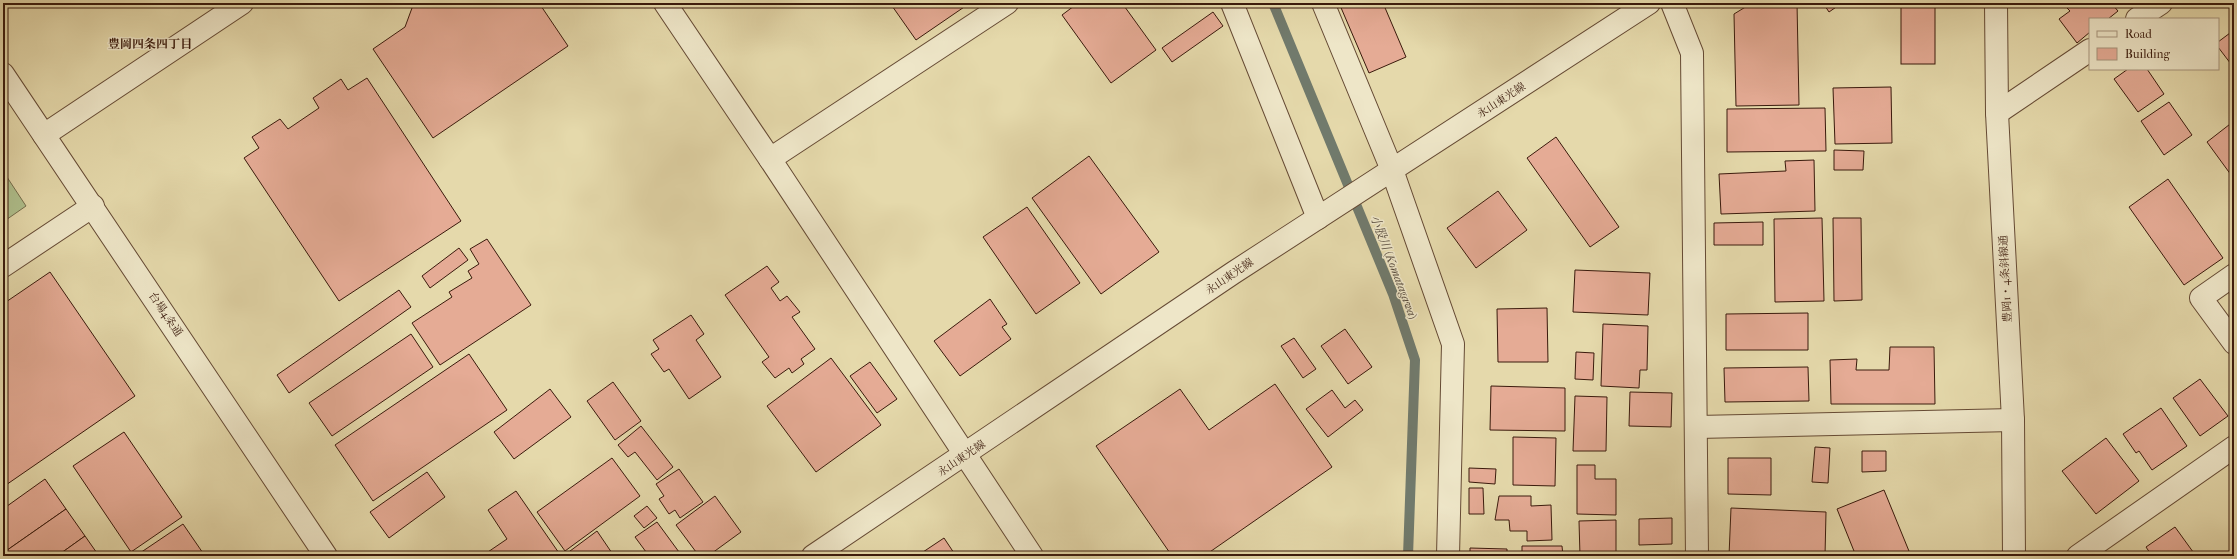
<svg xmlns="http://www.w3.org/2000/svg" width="2237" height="559" viewBox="0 0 2237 559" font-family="'IM FELL French Canon','Noto Serif JP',serif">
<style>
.green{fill:#afc08d;stroke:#746d4c}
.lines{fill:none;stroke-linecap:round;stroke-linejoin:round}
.stream{stroke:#717a6c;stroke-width:10}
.building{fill:#e5ab95;stroke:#3a1a0c}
.minor-casing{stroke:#654a34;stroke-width:24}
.tertiary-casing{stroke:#654a34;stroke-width:24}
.minor{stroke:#eee6c8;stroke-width:22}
.tertiary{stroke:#eee6c8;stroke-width:22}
.labels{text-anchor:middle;stroke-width:3;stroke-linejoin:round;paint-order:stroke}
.street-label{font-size:11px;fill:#3a1a0c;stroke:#eee6c8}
.neighbourhood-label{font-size:12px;font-weight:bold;fill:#3a1a0c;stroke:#eee6c8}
.water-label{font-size:12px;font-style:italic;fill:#564a3c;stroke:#eee6c8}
</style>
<rect width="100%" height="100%" fill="#e5d9ab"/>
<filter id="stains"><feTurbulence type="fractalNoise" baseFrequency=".005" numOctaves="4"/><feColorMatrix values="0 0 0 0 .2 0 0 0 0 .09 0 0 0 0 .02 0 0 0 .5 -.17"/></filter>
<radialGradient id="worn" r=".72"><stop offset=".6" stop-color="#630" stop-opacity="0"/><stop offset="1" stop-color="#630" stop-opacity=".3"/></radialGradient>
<polygon class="green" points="3,171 26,206 3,222"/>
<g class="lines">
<polyline class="stream" points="1273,3 1393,294 1415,360 1408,556"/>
</g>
<g class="building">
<polygon points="417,3 539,3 568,46 433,138 373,49 405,27 412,8"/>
<polygon points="890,3 970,3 916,40"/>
<polygon points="1078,3 1122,3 1156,50 1111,83 1062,15"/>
<polygon points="1339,3 1383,3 1406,57 1369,73"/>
<polygon points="1752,3 1797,3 1799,105 1736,106 1734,14"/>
<polygon points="1823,3 1842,3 1829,12"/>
<rect x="1901" y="3" width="34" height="61"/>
<polygon points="2071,3 2111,3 2118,11 2108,19 2090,19 2090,32 2077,43 2059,19 2070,11 2066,7"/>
<polygon points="1213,12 1223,26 1172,62 1162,48"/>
<polygon points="2234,30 2234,68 2218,47 2218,42"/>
<polygon points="2128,69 2147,69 2164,94 2138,112 2114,79"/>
<polygon points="367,78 461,221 339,301 244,158 259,148 252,137 280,119 288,129 319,108 313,98 341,79 348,90"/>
<polygon points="1891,87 1892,143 1835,144 1833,88"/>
<polygon points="2169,102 2192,135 2164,155 2141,121"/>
<polygon points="1825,108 1826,151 1727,152 1727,109"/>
<polygon points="2234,121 2234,179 2207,142"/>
<polygon points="1556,137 1619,227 1590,247 1527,158"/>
<polygon points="1834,150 1864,151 1863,170 1834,170"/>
<polygon points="1089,156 1159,252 1101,294 1032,198"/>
<polygon points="1814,160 1815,211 1721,214 1719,174 1786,171 1785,161"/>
<polygon points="2168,179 2223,258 2184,285 2129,207"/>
<polygon points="1498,191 1527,230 1476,268 1447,228"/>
<polygon points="1027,207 1080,283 1036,314 983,237"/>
<polygon points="1822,218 1824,301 1775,302 1774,219"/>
<polygon points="1833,218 1861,218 1862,300 1834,301"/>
<polygon points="1763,222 1763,245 1714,245 1714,223"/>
<polygon points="487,239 531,305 440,365 412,323 452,297 449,292 472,278 468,271 479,264 470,249"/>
<polygon points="459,248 468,260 430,288 422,276"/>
<polygon points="767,266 779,282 771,288 780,301 787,296 800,312 792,317 815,349 801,359 804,364 792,373 789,368 775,378 762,362 769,357 725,295"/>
<polygon points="1575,270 1650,273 1648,315 1573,312"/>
<polygon points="50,272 135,396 3,487 3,304"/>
<polygon points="399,290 411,307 289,393 277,375"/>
<polygon points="990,299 1007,324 1002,327 1011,339 960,376 934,341"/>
<polygon points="1547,308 1548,362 1498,362 1497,309"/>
<polygon points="1808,313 1808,350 1726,350 1726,314"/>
<polygon points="691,315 704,334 696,340 721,377 689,399 669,369 664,372 651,354 659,349 653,340"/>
<polygon points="1603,324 1648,326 1647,370 1640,370 1639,388 1601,386"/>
<polygon points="1345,329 1372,367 1348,384 1321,346"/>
<polygon points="411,334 433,367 332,436 309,403"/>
<polygon points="1294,338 1316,369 1303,378 1281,346"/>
<polygon points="1890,347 1934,347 1935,404 1831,404 1830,360 1857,359 1856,370 1889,370"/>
<polygon points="1576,352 1594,353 1593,380 1575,379"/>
<polygon points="469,354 507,410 373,501 335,445"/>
<polygon points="831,358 881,425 816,472 767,406"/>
<polygon points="870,362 897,399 877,413 850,376"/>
<polygon points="1808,367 1809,401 1725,402 1724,368"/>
<polygon points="2200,379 2228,416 2200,436 2173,398"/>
<polygon points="613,382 641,421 615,440 587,401"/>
<polygon points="1275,384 1332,467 1204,556 1172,556 1096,446 1180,389 1209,430"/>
<polygon points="1491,386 1565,388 1565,431 1490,430"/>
<polygon points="550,389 571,417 514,459 494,432"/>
<polygon points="1332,390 1345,408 1355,400 1363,410 1328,437 1306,409"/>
<polygon points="1630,392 1672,393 1671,427 1629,426"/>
<polygon points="1575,396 1607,397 1606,451 1573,451"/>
<polygon points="2161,408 2187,446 2152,470 2139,451 2136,453 2123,434"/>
<polygon points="641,426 673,467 657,480 635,452 628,457 618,445"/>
<polygon points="124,432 182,517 131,552 73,466"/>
<polygon points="1513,437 1556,438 1555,486 1513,485"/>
<polygon points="2106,438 2139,481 2096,514 2062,471"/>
<polygon points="1815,447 1830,448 1828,483 1812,482"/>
<polygon points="1862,451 1886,451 1886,471 1862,472"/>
<polygon points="612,458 640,496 565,551 537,512"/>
<polygon points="1728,458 1771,458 1771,495 1728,494"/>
<polygon points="1577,465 1595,465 1595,479 1616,479 1616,515 1577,514"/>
<polygon points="1469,468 1496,469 1495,484 1469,482"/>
<polygon points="679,469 703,502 680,518 675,510 669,514 659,499 664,496 656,484"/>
<polygon points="427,472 445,497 389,538 370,512"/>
<polygon points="45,479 66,509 3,553 3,509"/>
<polygon points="1469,488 1483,488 1484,514 1469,514"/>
<polygon points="1884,490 1911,556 1856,556 1837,509"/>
<polygon points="516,491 561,556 482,556 507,539 488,510"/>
<polygon points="715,496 741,532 708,556 699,556 676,525"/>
<polygon points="1499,496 1531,496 1531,506 1551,505 1552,540 1527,541 1527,531 1510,531 1509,520 1495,520"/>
<polygon points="647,506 657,518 644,528 634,516"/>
<polygon points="1731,508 1826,512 1825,556 1729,556"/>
<polygon points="66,509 85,536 57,556 3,556 3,553"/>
<polygon points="1672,518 1672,544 1639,545 1639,519"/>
<polygon points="1616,520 1616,556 1580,556 1579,521"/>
<polygon points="657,522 679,552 673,556 649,556 635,537"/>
<polygon points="183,524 205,556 138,556 137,555"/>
<polygon points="2175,527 2196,556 2152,556 2146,547"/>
<polygon points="597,531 614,556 567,556 566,554"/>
<polygon points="85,536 99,556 57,556"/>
<polygon points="944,538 956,556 917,556"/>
<polygon points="1522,546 1562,546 1563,556 1522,556"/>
<polygon points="1470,548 1507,549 1507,556 1470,556"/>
</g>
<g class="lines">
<defs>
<g id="minor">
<polyline points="665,3 770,159 1032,556"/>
<polyline points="1232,3 1318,218"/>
<polyline points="1323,3 1392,170 1453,344 1448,556"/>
<polyline points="1672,3 1692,53 1697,556"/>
<polyline points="2137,19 2161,3"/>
<polyline points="1997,113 2090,50"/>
<polyline points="44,135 242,3"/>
<polyline points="770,159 1007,3"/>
<polyline points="3,266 93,206"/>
<polyline points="2234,275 2201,298 2234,343"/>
<polyline points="1697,427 2013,420"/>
<polyline points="2078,556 2234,447"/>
</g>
<g id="tertiary">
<polyline points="1996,3 1997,113 2013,420 2014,556"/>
<polyline points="3,74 326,556"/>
<polyline points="813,556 1233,273 1649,3"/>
</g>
</defs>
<use href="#minor" class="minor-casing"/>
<use href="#tertiary" class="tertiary-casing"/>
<use href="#minor" class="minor"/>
<use href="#tertiary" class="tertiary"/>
</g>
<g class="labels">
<g class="street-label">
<text transform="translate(1501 100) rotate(-33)" y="4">永山東光線</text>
<text transform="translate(1229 276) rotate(-34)" y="4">永山東光線</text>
<text transform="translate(2005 279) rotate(-93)" y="4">豊岡1・4条斜線通</text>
<text transform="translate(166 314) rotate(56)" y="4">台場4条通</text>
<text transform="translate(961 458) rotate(-34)" y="4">永山東光線</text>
</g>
<g class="neighbourhood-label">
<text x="150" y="48">豊岡四条四丁目</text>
</g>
<g class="water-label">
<text transform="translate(1394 267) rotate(69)" y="4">小股川 (Komatagawa)</text>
</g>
</g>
<rect width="2237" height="559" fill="none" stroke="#e5d9ab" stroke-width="16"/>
<rect x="4" y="4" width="2229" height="551" fill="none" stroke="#3a1a0c" stroke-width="2"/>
<rect x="8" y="8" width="2221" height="543" fill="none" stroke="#3a1a0c"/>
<rect x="2089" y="18" width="130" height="52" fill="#eee6c8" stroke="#a6947d"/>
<rect x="2097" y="31" width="20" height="6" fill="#eee6c8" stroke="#a6947d"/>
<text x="2125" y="38" font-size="12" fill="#3a1a0c">Road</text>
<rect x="2097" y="48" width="20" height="12" fill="#e5ab95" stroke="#a6947d"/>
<text x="2125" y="58" font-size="12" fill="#3a1a0c">Building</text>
<rect width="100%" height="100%" filter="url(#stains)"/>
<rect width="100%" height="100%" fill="url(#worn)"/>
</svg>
